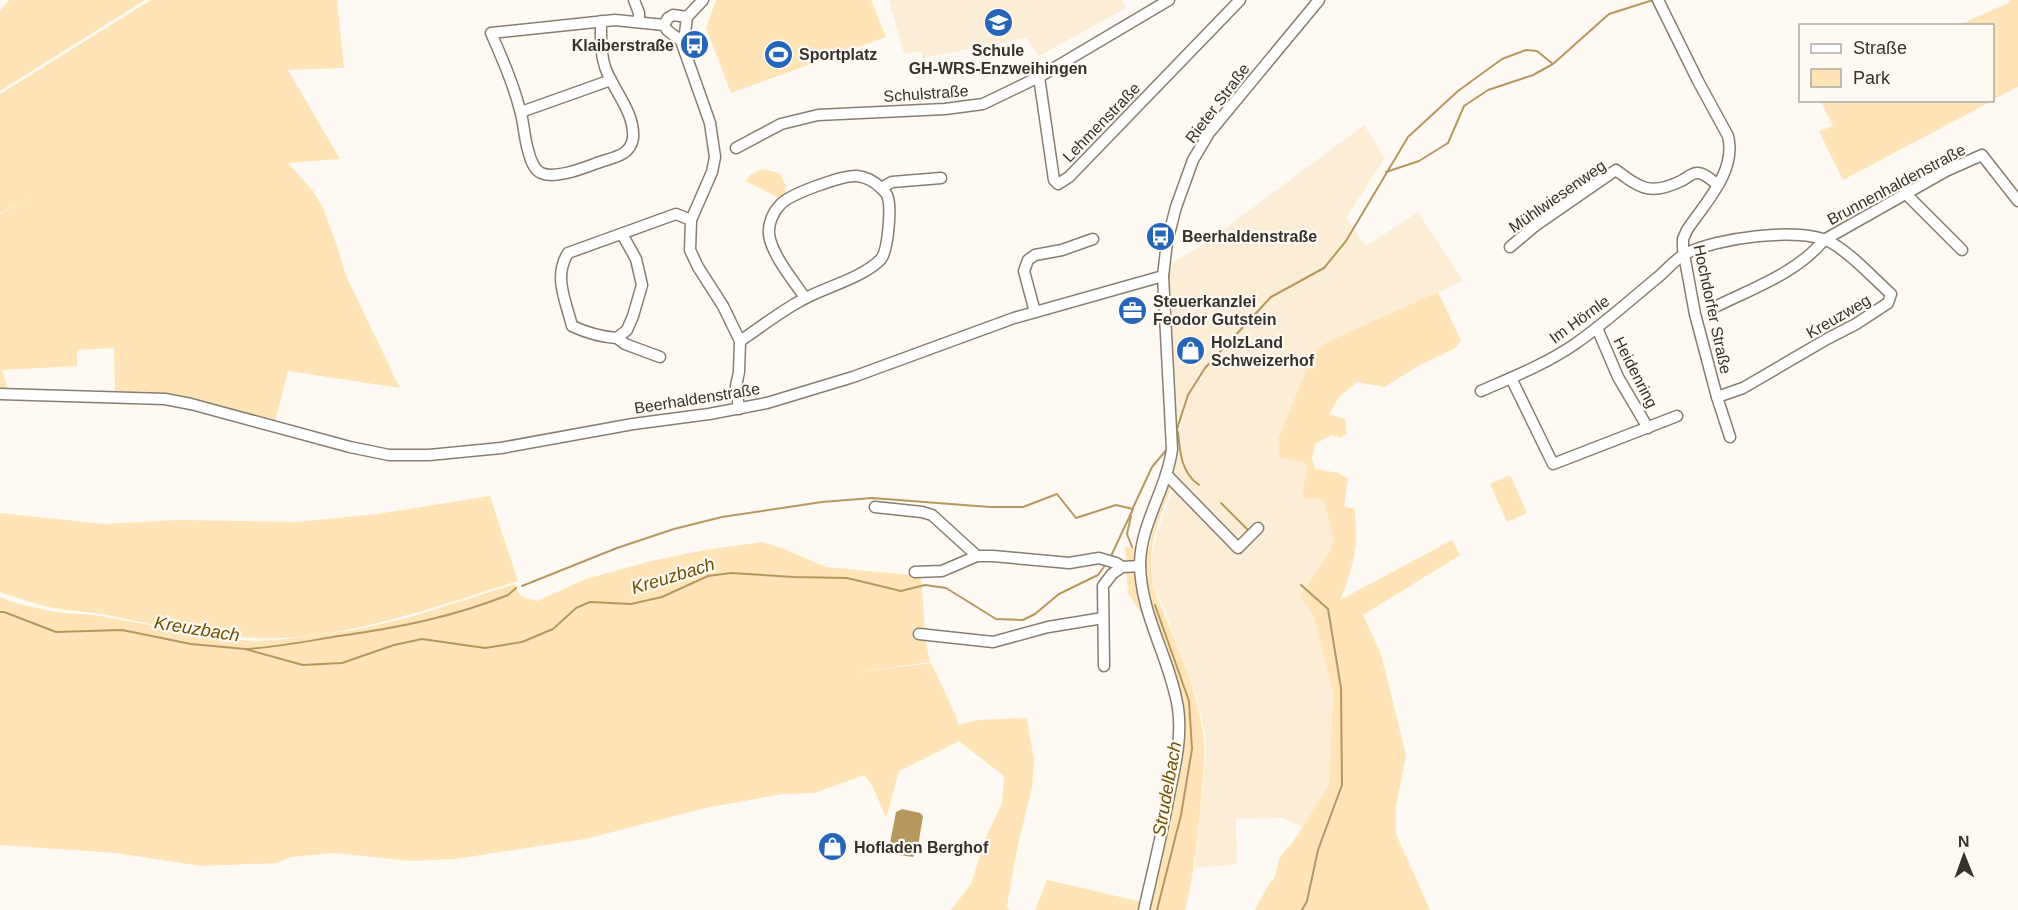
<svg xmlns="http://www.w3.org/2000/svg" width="2018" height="910" viewBox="0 0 2018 910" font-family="Arial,sans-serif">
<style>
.built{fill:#fceed6}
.green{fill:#fee4b6}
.water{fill:#b6985f}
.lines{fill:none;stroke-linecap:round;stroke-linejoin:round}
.stream{stroke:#b6985f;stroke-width:2}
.minor-casing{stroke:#877e6f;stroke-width:13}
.minor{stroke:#fff;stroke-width:10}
.labels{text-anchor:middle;stroke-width:4.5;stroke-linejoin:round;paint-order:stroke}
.poi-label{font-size:16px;font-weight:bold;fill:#36322c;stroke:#fefaf3;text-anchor:start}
.street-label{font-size:16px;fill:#36322c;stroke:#fefaf3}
.water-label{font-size:18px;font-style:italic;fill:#6e4f04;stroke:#fefaf3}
</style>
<rect width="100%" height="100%" fill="#fefaf3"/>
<g class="built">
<polygon points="889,0 1122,0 1126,8 1039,56 1026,38 923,58 920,51 904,54"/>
<polygon points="1364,125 1385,158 1346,218 1366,246 1418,212 1463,281 1327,342 1309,464 1324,500 1333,537 1331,549 1300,596 1313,614 1333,694 1329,785 1303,827 1282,818 1236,819 1237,864 1195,868 1206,754 1205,733 1195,693 1162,603 1155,590 1151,573 1152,555 1157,533 1176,481 1170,475 1165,267 1207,242"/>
</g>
<g class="green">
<polygon points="9,0 145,0 0,91 0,11"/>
<polygon points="151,0 337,0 344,68 288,70 340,159 288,163 313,191 323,208 337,246 346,276 400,388 288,371 274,425 115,394 114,348 77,350 77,366 2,370 9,392 0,392 0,214 34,195 0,213 0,94"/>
<polygon points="716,0 871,0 886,37 731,93 706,28"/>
<polygon points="2010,0 2018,0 2018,87 1992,100 1992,26 1959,25 2008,3"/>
<polygon points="1821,101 1992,101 1843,180 1819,131 1833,126"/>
<polygon points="762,169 780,173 786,186 785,193 779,198 746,181 750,175"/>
<path d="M 1438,292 L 1461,341 L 1454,349 L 1420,365 L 1384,387 L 1357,382 L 1339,397 L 1329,414 L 1345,419 L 1347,433 L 1341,438 L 1332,435 L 1315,444 L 1312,458 L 1315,469 L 1339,473 L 1348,479 L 1344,506 L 1355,509 C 1355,522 1358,536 1355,549 C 1353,566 1347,584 1340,600 L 1452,540 L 1460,555 L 1363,615 L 1381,654 L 1406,755 L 1396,806 L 1396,834 L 1430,910 L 1255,910 L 1270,882 L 1274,879 L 1280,857 L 1293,842 L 1329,785 L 1333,694 L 1313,614 L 1300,596 L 1331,549 L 1333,537 L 1324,500 L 1302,498 L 1308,464 L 1280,457 L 1278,439 L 1313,354 L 1327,342 Z"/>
<polygon points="1510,475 1527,513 1507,522 1490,484"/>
<path d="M 1168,480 L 1173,484 C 1157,522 1140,564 1160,603 C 1176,645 1197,688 1203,733 C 1206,753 1203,773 1202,792 C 1198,832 1195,871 1185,910 L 1147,910 L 1182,732 L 1153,631 L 1128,593 L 1125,547 L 1149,548 L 1156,514 Z"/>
<path d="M 490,496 L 518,581 C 437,606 337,643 251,638 C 203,636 154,625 107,615 C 89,612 70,611 53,608 C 35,604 17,598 0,592 L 0,513 L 104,524 L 177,520 L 297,522 L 377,514 Z"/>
<polygon points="762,542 779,547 826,567 921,576 926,643 930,662 851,673 931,663 957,718 958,725 978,720 1027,718 1034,761 1032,787 1017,849 1007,906 1009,910 951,910 971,884 986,837 1002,803 1004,776 959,741 899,771 886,818 872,785 864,775 814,793 783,794 710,807 585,839 455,859 410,861 335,853 291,857 277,863 201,866 116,853 0,845 0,597 15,603 54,612 94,615 221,638 252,641 278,640 355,630 411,617 515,584 519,594 526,598 537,601 586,579 651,561 705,550"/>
<polygon points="1047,880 1142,902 1141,910 1035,910"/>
</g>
<polygon class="water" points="902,809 920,813 923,816 917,852 913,857 893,854 889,848 896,812"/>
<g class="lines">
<g class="stream">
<polyline points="1386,172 1419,161 1448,143 1464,106 1488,90 1533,75 1553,64 1609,14 1653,0"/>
<path d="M 1178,432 C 1180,453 1181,472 1199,485"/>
<polyline points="1175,435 1188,395 1205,368 1271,297 1324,268 1346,241 1408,137 1458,91 1502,59 1526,50 1537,51 1553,64"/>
<polyline points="1221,503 1248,530"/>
<polyline points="1132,510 1152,467 1168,448"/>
<polyline points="1131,516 1127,534 1132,547"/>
<polyline points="1301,585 1328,609 1341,688 1342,785 1318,850 1307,901 1302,910"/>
<polyline points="522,586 617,548 674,529 722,517 822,502 872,498 990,507 1023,507 1057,494 1076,518 1116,505 1133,509 1111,556"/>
<polyline points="1155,605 1189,701 1192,749 1181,815 1157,910"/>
<polyline points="0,612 4,612 56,632 122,630 191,644 245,649 303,665 342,663 394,645 422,639 485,648 522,642 553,629 576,608 590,602 631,604 662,597 708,576 731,573 794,577 847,578 901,591 925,585 946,588 996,619 1023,620 1035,614 1059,594 1098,575 1106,564"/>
<path d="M 247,649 C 278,647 308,641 339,636 C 397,628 453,617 508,595 L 516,588"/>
</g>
<defs>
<g id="minor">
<polyline points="634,0 639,13 639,21"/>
<polyline points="703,0 687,17 685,33 681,41 710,123 715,157 712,172 691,220 690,250 698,267 723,306 740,341 739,372 736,386 739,409"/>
<path d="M 1658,0 L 1698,81 L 1728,136 C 1737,171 1705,203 1687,230 L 1683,239 L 1683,249 L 1695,314 L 1717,397 L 1730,437"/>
<path d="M 601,21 C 601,36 600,52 605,67 C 613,90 635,112 633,138 C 631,154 616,157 603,161 C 588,166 557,180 541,173 C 533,169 530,158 528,150 C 524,137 524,123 520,110 C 513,83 502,58 491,33 L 615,20 L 664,25 L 667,30 L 681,41"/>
<polyline points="664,25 668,18 673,15 687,17"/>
<polyline points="1039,77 1054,180 1058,184 1069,177 1240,0"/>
<polyline points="521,112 611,80"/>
<polyline points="736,148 781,124 818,115 945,109 983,104 1039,77 1169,0"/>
<polyline points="1905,193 1962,250"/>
<path d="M 622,234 L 636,259 L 642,285 L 633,316 L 627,330 L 617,338 C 601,337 587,333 572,326 C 566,301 553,277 568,253 L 676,214 L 691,220"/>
<path d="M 1510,247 L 1535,226 L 1616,170 C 1640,188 1650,196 1681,181 C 1686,179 1691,173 1697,173 C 1704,172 1712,181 1717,184"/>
<path d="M 805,298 C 794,281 771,254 769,234 C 768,224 773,212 780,205 C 789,194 843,175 857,176 C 866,177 874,181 881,188"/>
<path d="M 1715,307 C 1753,288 1797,273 1824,240 L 1946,171 L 1982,155 L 2018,201"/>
<polyline points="1035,312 1024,271 1028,260 1035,255 1062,250 1093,239"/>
<polyline points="1597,328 1618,377 1648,428"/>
<polyline points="617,338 625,344 660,357"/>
<path d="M 740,341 C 761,327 781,311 802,300 C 825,287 863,278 881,259 C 888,250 892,206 887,195 C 886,193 882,189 881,188 L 892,182 L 941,178"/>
<polyline points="1511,378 1553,464 1677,416"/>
<path d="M 1481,391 C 1513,377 1546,364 1575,344 C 1604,324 1630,300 1657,278 C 1666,271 1675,259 1685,254 C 1716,238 1800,226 1832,243 C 1854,256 1872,277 1891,294 L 1888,303 L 1856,324 L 1827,339 L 1743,388 L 1717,397"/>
<polyline points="0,394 165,399 191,404 350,447 389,455 429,455 501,448 633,424 709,414 767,403 853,377 1014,318 1163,276"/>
<polyline points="1166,474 1238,548 1258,528"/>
<polyline points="875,507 922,512 932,515 977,556"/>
<polyline points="915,572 942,571 977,556 993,556 1069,563 1099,558 1116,563 1122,567"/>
<polyline points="919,634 993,642 1048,627 1103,618"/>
<polyline points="1104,666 1103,586 1112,574 1122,567 1140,566"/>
<path d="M 1144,910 C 1153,870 1163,830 1170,790 C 1176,763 1182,735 1178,708 C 1170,658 1140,614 1140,563 C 1141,523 1167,488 1172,449 L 1163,276 L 1167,242 L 1176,207 L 1193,160 L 1209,133 L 1319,0"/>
</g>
</defs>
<use href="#minor" class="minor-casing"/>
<use href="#minor" class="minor"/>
</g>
<defs>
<symbol id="school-disc" viewBox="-11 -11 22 22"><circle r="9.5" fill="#2666b8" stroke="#fefaf3"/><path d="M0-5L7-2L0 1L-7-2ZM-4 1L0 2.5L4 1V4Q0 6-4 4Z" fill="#fff"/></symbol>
<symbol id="bus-disc" viewBox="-11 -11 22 22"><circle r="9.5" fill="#2666b8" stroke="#fefaf3"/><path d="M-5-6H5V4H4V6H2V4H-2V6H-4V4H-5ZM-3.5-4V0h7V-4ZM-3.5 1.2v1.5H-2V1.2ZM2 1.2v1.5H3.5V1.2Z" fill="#fff"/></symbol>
<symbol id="stadium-disc" viewBox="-11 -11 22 22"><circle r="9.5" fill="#2666b8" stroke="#fefaf3"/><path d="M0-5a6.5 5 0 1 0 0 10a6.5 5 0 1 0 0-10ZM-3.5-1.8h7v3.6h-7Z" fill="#fff"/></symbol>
<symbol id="office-disc" viewBox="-11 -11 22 22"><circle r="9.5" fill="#2666b8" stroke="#fefaf3"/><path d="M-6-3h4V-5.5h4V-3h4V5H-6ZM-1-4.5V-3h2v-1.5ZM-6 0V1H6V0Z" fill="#fff"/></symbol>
<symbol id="shop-disc" viewBox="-11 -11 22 22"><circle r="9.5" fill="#2666b8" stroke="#fefaf3"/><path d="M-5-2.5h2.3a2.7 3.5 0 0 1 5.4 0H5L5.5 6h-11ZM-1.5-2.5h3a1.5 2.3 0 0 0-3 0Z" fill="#fff"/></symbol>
</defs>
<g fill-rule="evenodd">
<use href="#school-disc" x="982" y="6" width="33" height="33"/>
<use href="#bus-disc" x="678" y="28" width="33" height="33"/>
<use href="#stadium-disc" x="762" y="38" width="33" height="33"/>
<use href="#bus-disc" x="1144" y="220" width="33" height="33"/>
<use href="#office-disc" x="1116" y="294" width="33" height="33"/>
<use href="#shop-disc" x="1174" y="334" width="33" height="33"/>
<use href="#shop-disc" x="816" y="830" width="33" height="33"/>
</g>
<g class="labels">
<g class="poi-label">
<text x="674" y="51" text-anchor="end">Klaiberstraße</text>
<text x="998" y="56" text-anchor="middle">Schule<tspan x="998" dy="18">GH-WRS-Enzweihingen</tspan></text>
<text x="799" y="60">Sportplatz</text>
<text x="1182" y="242">Beerhaldenstraße</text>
<text x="1153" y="307">Steuerkanzlei<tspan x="1153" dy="18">Feodor Gutstein</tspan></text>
<text x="1211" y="348">HolzLand<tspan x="1211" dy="18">Schweizerhof</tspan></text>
<text x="854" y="853">Hofladen Berghof</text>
</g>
<g class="street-label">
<text transform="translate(926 93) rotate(-4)" y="6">Schulstraße</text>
<text transform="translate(1217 103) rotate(-53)" y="6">Rieter Straße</text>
<text transform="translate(1101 122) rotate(-46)" y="6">Lehmenstraße</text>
<text transform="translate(1896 184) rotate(-28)" y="6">Brunnenhaldenstraße</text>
<text transform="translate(1557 196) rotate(-35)" y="6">Mühlwiesenweg</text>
<text transform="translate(1713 309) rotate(78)" y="6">Hochdorfer Straße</text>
<text transform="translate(1838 316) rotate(-30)" y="6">Kreuzweg</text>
<text transform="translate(1579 319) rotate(-36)" y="6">Im Hörnle</text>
<text transform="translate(1636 372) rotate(63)" y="6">Heidenring</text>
<text transform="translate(697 398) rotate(-9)" y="6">Beerhaldenstraße</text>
</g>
<g class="water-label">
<text transform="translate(673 576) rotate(-17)" y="6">Kreuzbach</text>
<text transform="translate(197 629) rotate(9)" y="6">Kreuzbach</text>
<text transform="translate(1167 789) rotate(-80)" y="6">Strudelbach</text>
</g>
</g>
<rect x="1799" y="24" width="195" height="78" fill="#fefaf3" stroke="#aeaaa3" stroke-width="1.5"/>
<rect x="1811" y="44" width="30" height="9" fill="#ffffff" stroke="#aeaaa3" stroke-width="1.5"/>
<text x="1853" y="54" font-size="18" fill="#36322c">Straße</text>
<rect x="1811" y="69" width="30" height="18" fill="#fee4b6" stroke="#aeaaa3" stroke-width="1.5"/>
<text x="1853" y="84" font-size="18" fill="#36322c">Park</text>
<g transform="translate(1964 856) rotate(359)" stroke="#fefaf3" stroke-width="4.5" paint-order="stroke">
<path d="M0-4.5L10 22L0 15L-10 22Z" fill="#36322c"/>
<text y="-9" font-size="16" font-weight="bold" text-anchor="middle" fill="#36322c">N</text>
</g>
</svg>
